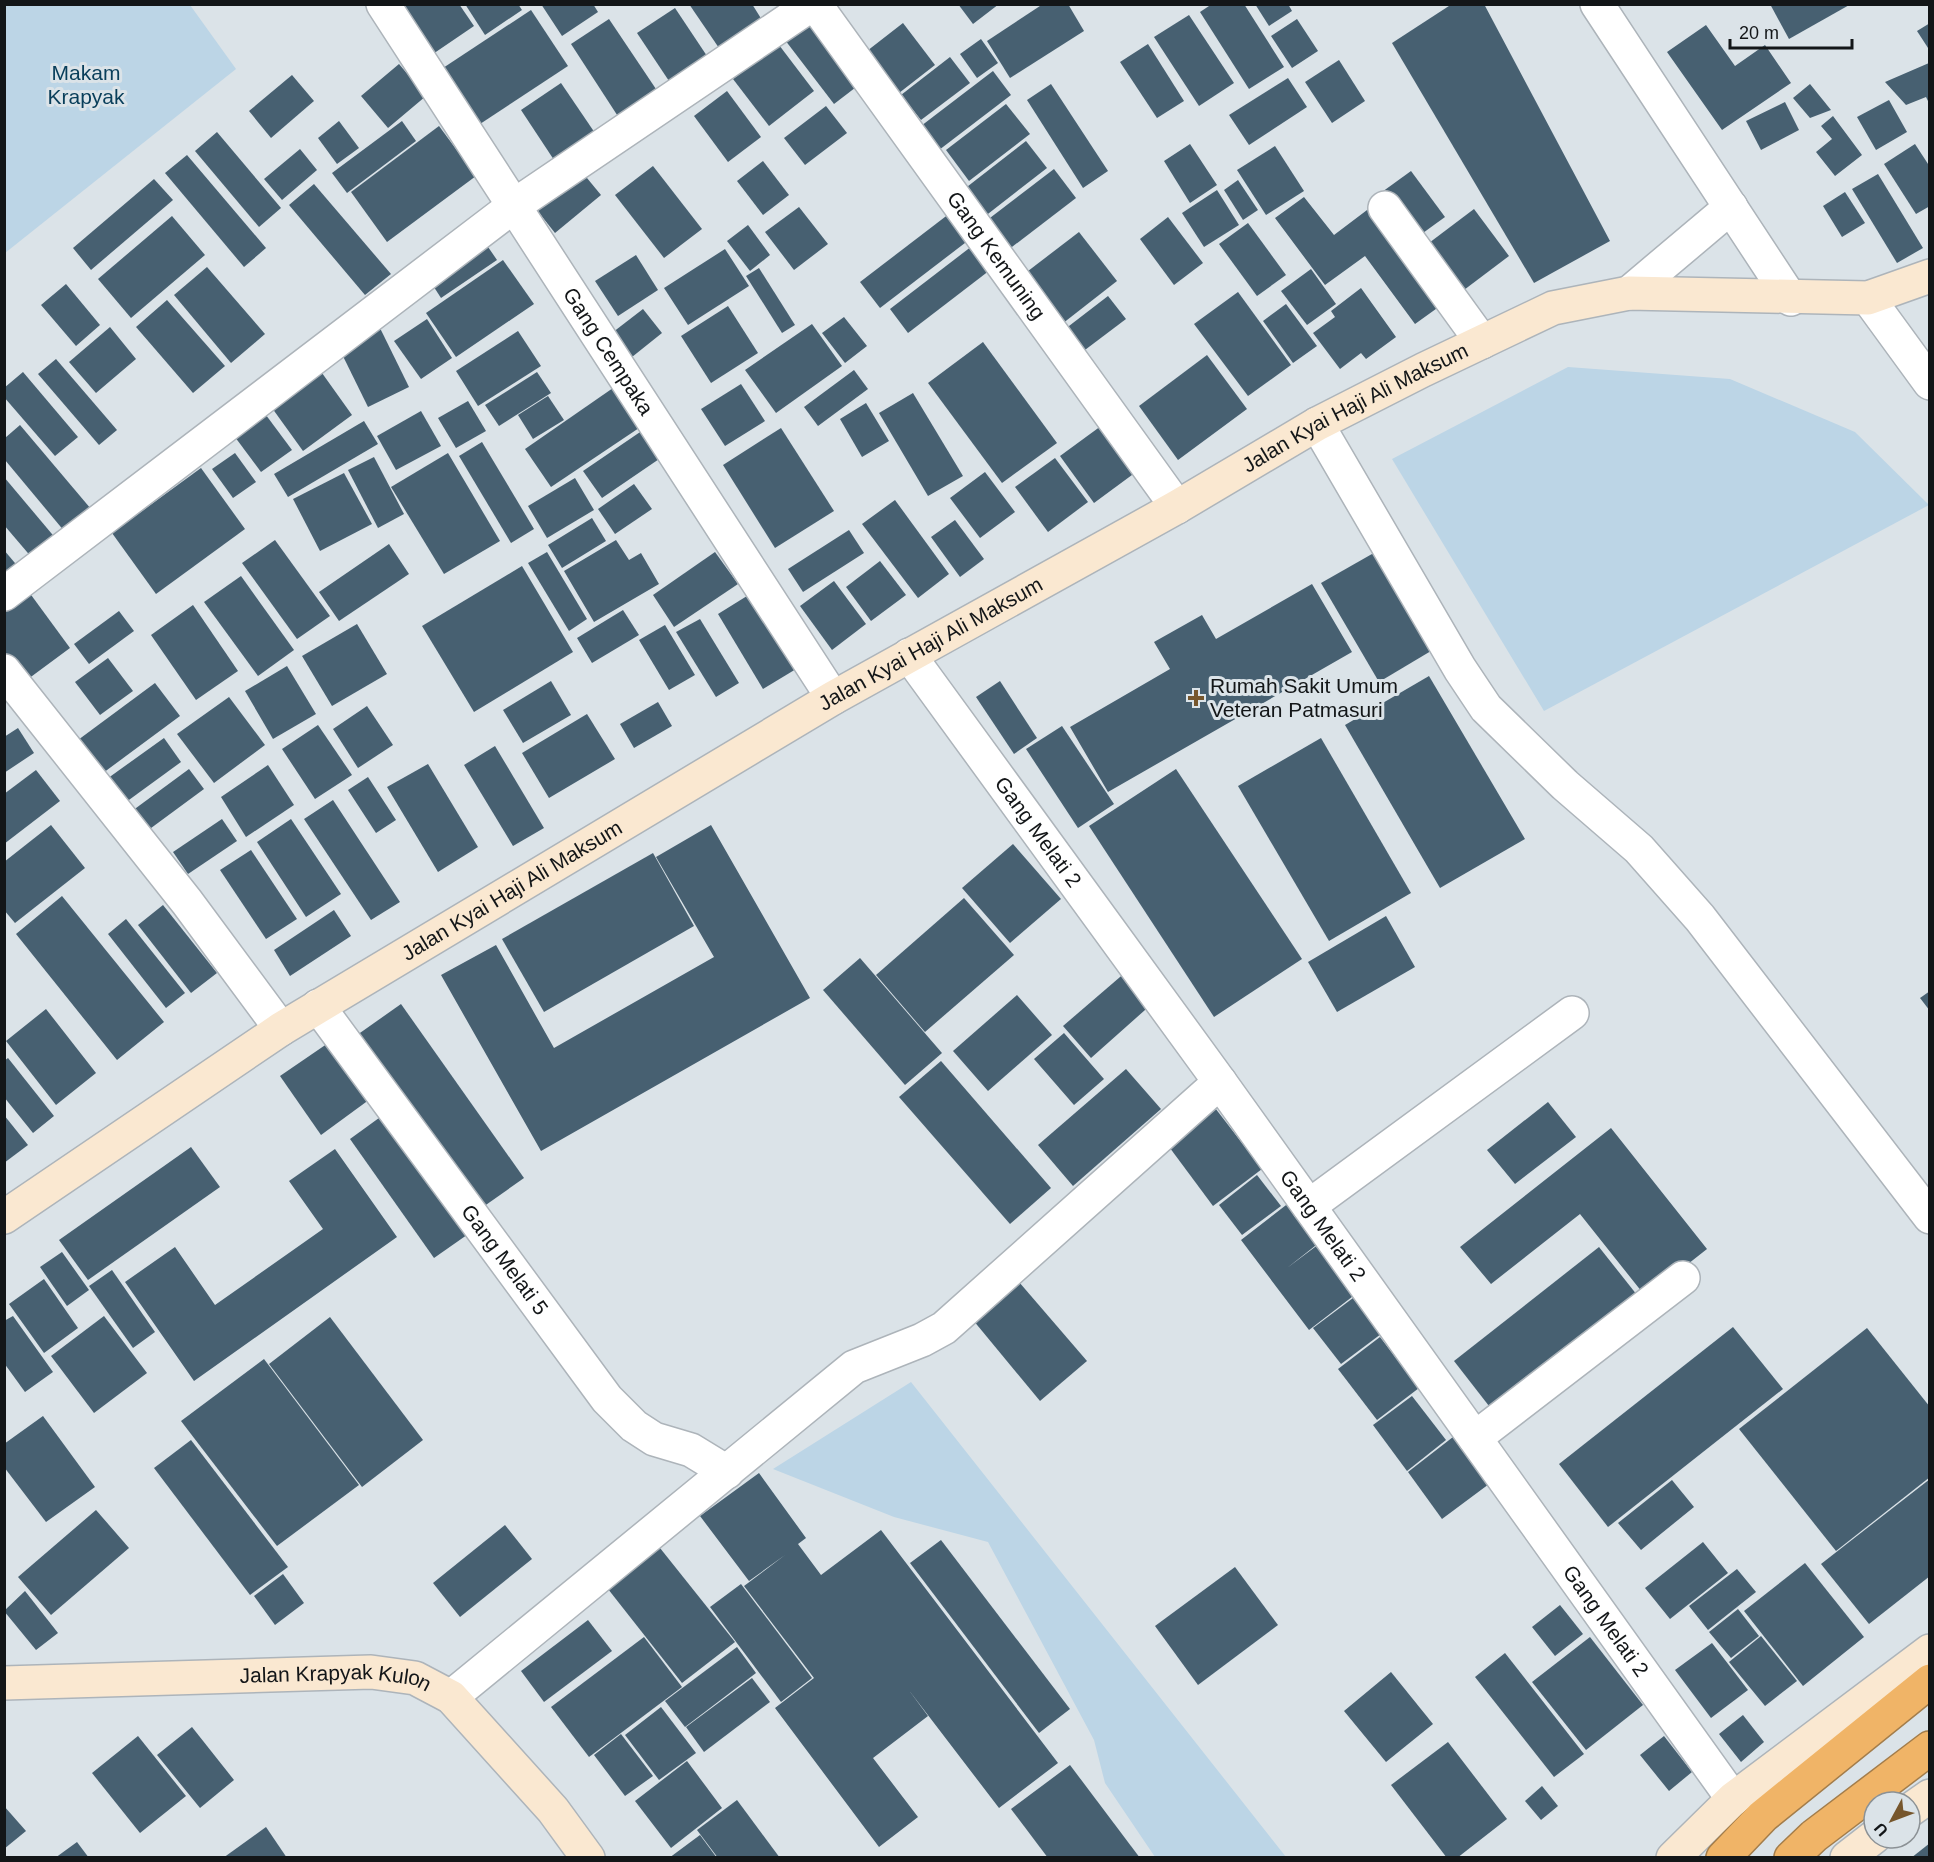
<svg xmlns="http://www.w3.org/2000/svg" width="1934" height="1862" viewBox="0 0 1934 1862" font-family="Helvetica,sans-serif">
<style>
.green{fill:#bcd5e6}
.building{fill:#476071}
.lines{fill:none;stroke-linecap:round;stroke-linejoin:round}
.street-casing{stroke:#adb4ba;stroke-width:36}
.secondary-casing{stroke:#adb4ba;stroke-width:36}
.highway-casing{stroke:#a37d4b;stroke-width:36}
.street{stroke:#fff;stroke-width:33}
.secondary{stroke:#fae8d1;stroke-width:33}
.highway{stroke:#f0b467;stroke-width:33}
.poi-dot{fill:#76562c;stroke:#dbe3e8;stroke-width:2}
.labels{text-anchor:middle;stroke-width:6;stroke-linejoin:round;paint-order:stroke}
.park-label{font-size:21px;fill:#093e5a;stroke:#dbe3e8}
.street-label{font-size:21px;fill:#131618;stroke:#dbe3e8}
.poi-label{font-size:21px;fill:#131618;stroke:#dbe3e8;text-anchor:start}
</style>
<rect width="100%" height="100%" fill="#dbe3e8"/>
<g class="green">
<polygon points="5,4 190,5 236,69 5,253"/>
<polygon points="1568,367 1730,379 1855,432 1929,505 1544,711 1392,459"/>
<polygon points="911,1382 1286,1857 1155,1857 1105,1783 1094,1740 988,1542 894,1517 773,1469"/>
</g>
<g class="building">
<polygon points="391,4 459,4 474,26 427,58"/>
<polygon points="465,4 518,4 522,10 485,35"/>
<polygon points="541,4 593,4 598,12 562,36"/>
<polygon points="689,4 752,4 762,20 719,48"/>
<polygon points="958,4 999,4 973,24"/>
<polygon points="1043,4 1068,4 1084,31 1010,78 987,41"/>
<polygon points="1212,4 1244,4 1284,67 1249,89 1200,12"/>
<polygon points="1255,4 1288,4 1292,11 1269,26"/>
<polygon points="1452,4 1484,4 1610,241 1534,283 1392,43"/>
<polygon points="1770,4 1851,4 1789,39"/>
<polygon points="675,8 709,59 671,84 637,33"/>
<polygon points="531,10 568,66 480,124 443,68"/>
<polygon points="1189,15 1234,83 1199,106 1154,37"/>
<polygon points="815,17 864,81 834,104 785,40"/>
<polygon points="609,19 660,95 621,121 571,44"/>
<polygon points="1297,19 1318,51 1292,68 1271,36"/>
<polygon points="903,23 935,65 899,93 867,51"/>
<polygon points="1930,23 1930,51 1917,31"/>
<polygon points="1706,25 1735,66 1765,45 1791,83 1722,130 1667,52"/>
<polygon points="981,39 998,63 977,78 960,54"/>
<polygon points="1148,44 1184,101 1157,118 1120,62"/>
<polygon points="779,45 814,91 769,126 733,79"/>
<polygon points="950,57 970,83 921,120 901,95"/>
<polygon points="1339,60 1365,101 1332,123 1305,82"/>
<polygon points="1929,63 1930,105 1926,97 1906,105 1885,82"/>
<polygon points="399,64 426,96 388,128 361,96"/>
<polygon points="993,71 1011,95 939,150 921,126"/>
<polygon points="292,75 314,101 271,138 249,111"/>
<polygon points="1288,78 1307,107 1249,145 1229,115"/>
<polygon points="561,83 597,136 556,163 521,110"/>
<polygon points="1051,84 1108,171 1083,188 1027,100"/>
<polygon points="1810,84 1831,110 1810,118 1793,98"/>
<polygon points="727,91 761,137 728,162 694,116"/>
<polygon points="1889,100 1907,132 1876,150 1857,117"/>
<polygon points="1785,102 1799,130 1761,150 1746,121"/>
<polygon points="1006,104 1030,134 969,181 946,150"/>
<polygon points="826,106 847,133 805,165 784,138"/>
<polygon points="1833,116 1862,155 1835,176 1816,152 1832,139 1821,126"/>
<polygon points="339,121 359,148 337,164 318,138"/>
<polygon points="402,121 416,141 347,193 332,173"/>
<polygon points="439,126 476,176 387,242 351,192"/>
<polygon points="217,132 281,208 259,227 195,151"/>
<polygon points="1026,141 1047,168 984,217 963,190"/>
<polygon points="1190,144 1217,185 1190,203 1164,161"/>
<polygon points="1915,144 1930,167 1930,206 1916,214 1884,164"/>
<polygon points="1275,146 1304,191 1266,215 1237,170"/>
<polygon points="300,149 317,170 282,200 264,179"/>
<polygon points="187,155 266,248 244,267 165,173"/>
<polygon points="763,161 789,195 763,215 737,181"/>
<polygon points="653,166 702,229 664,258 615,195"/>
<polygon points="1054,169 1076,198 1008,250 986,221"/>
<polygon points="1411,171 1445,217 1416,238 1382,192"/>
<polygon points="582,172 601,195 555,233 536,209"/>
<polygon points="1878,174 1923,248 1897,263 1852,189"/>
<polygon points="154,179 173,200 91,270 73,248"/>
<polygon points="1238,180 1258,210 1243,220 1224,190"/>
<polygon points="314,184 391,274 365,295 289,205"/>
<polygon points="1217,190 1239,225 1204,247 1182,213"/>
<polygon points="1845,192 1865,223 1842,237 1823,206"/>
<polygon points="1304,197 1334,235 1375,204 1447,301 1415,324 1365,256 1325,285 1275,218"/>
<polygon points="799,207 828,244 794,270 765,232"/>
<polygon points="958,207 978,233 880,308 860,282"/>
<polygon points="1474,209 1509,256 1456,296 1421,249"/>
<polygon points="172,216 205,255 131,318 98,279"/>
<polygon points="1168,217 1203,263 1174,285 1140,239"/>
<polygon points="1248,223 1286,275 1257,296 1219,244"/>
<polygon points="748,225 770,255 750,271 727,241"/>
<polygon points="1079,232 1117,281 1053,331 1015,281"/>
<polygon points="976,243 994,267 908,333 890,309"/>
<polygon points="486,244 497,260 441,298 430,281"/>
<polygon points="725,249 749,286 688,325 664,288"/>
<polygon points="636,255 658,290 618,316 595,281"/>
<polygon points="503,260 534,304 456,357 426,313"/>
<polygon points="207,267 265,334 231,363 174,295"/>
<polygon points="759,268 795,325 782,333 746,276"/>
<polygon points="1311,269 1336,304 1307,325 1281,291"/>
<polygon points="66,284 100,325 76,346 41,305"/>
<polygon points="1361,288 1396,337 1366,359 1361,353 1340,369 1313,333 1335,317 1331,311"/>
<polygon points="1238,292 1291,365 1248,396 1194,324"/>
<polygon points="1108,296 1126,319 1073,359 1056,336"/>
<polygon points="167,300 225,366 193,393 136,327"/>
<polygon points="1286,304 1317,346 1293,363 1263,321"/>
<polygon points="728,306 758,353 711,383 681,336"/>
<polygon points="643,309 662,333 627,361 608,336"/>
<polygon points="844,317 867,346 845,363 822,333"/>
<polygon points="427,319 452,358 421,379 394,341"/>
<polygon points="812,324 842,366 776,413 745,370"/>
<polygon points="379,326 409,387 368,407 338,346"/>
<polygon points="110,327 136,359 96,393 69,362"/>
<polygon points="518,331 541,366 478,406 456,371"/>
<polygon points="983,342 1057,443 1002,483 928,383"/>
<polygon points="1207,355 1247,409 1178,460 1139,406"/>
<polygon points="56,359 117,430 99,445 38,374"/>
<polygon points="317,366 352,415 303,451 267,401"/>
<polygon points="854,370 868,389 818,426 804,407"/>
<polygon points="23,372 78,437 55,456 4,397 4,388"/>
<polygon points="537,372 551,393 499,426 485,405"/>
<polygon points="741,384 765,421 725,446 701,409"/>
<polygon points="613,388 639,428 551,487 525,449"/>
<polygon points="913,393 963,476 928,496 879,413"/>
<polygon points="548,396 564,420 533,439 518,415"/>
<polygon points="468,401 486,431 456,448 438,418"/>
<polygon points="866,403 889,441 862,457 840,419"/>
<polygon points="260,407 292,450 261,472 229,429"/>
<polygon points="421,411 441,446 396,470 377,436"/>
<polygon points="364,421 378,444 288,497 274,474"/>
<polygon points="20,425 91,509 65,532 5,460 5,438"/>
<polygon points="1101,426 1136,472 1094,503 1060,456"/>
<polygon points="646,428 665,455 602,498 583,471"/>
<polygon points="781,428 834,511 775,548 723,465"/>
<polygon points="482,442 534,529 511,543 459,456"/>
<polygon points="235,453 256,482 233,498 212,469"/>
<polygon points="448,453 500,541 444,574 391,487"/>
<polygon points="374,457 404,514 378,528 348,470"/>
<polygon points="1055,458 1088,502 1048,532 1015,487"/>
<polygon points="201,468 245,529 156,594 112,533"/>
<polygon points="985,472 1015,512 980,538 950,498"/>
<polygon points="344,473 372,524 320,551 293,499"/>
<polygon points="4,477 57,540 33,559 4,525"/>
<polygon points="575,478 594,510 547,538 528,506"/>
<polygon points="634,484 652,509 615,534 598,509"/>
<polygon points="895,500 949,574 918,598 862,524"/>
<polygon points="592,518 606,541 562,568 548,545"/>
<polygon points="955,520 984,559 960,577 931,537"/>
<polygon points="849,530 864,553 803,592 788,569"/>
<polygon points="275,540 330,616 297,639 242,563"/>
<polygon points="616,540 629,560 641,553 659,584 594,622 564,571"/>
<polygon points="389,544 409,574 339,621 319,592"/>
<polygon points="4,550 20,569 4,582"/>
<polygon points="1379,550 1436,648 1379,682 1321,583"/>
<polygon points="547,552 587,619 569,631 528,563"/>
<polygon points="715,552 738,584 674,627 653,595"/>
<polygon points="880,561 906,595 871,621 846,587"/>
<polygon points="522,566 573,652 474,712 422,626"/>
<polygon points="241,576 294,650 258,676 204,602"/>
<polygon points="834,581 866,624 832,650 800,606"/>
<polygon points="1312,584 1352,652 1108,792 1070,727 1170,669 1154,642 1202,615 1216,639"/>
<polygon points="26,588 70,648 24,682 4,656 4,604"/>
<polygon points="755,591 801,666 763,689 718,614"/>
<polygon points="193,605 238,671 196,700 151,635"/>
<polygon points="623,610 639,635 592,663 577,638"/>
<polygon points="119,611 134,631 89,664 74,644"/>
<polygon points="700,619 739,683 716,697 676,632"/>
<polygon points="357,624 387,674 332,706 302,656"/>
<polygon points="665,625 695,675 669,690 639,640"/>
<polygon points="108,658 133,691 100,715 75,682"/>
<polygon points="287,666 316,714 273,739 245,691"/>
<polygon points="1429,676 1525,839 1440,888 1345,725"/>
<polygon points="551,681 571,715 523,743 503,710"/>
<polygon points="1000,681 1037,738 1014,754 976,697"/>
<polygon points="155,683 180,716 103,773 78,740"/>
<polygon points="229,697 265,745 214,783 177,734"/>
<polygon points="658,702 672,726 634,748 620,724"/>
<polygon points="367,706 393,745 358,768 333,729"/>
<polygon points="587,714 615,759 549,798 522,753"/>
<polygon points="318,725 352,775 315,799 282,749"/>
<polygon points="1062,726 1114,804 1078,828 1026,749"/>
<polygon points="18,728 34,753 4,773 4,737"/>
<polygon points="164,738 181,762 122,805 104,781"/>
<polygon points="1321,738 1411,893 1329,941 1238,786"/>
<polygon points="495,746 544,828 513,846 464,765"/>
<polygon points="428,764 478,847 438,872 387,787"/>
<polygon points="268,765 294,805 246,837 221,797"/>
<polygon points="189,769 204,789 147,831 132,811"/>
<polygon points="1176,769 1302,959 1214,1017 1089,826"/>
<polygon points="36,770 60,801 4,844 4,794"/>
<polygon points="368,777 396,820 376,833 348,790"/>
<polygon points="333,800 400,902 371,920 304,819"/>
<polygon points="222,819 237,841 188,874 173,852"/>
<polygon points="291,819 341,894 306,917 257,842"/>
<polygon points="51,825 85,868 15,923 4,910 4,862"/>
<polygon points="711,825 810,998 541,1151 441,975 496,945 554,1048 714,957 656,857"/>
<polygon points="1013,844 1061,899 1010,943 962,888"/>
<polygon points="251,850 297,919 266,939 220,870"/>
<polygon points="653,853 694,926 544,1012 502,939"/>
<polygon points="62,896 164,1022 117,1060 16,934"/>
<polygon points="964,898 1014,955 925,1032 876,975"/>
<polygon points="163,905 217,973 191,993 138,925"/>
<polygon points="334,910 351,936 290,976 274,950"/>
<polygon points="1386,916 1415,967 1337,1012 1308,962"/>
<polygon points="126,919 185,993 166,1008 108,934"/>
<polygon points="860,958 942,1053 905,1085 823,990"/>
<polygon points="1127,971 1154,1002 1091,1058 1063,1026"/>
<polygon points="1930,991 1930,1011 1920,998"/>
<polygon points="1017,995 1052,1035 988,1091 953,1051"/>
<polygon points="401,1004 524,1178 473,1214 350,1040"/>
<polygon points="46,1009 96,1073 56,1105 6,1041"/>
<polygon points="1064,1033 1104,1079 1074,1105 1034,1059"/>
<polygon points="337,1037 377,1094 321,1135 280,1076"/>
<polygon points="8,1058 54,1116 33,1133 4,1097 4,1061"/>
<polygon points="941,1061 1051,1188 1010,1224 899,1097"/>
<polygon points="1126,1069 1161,1109 1073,1186 1038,1145"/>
<polygon points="1548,1102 1576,1137 1515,1184 1487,1150"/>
<polygon points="1212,1104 1262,1169 1213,1206 1164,1140"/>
<polygon points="390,1110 474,1230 434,1258 350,1139"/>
<polygon points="4,1115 28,1145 4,1163"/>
<polygon points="1611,1128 1707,1249 1646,1297 1580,1214 1491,1284 1460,1247"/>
<polygon points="191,1147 220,1187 88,1280 59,1240"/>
<polygon points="335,1149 397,1237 194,1381 125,1282 175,1247 215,1305 323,1229 289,1181"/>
<polygon points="1257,1175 1281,1206 1242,1235 1219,1205"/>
<polygon points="1290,1202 1320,1242 1287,1268 1323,1241 1361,1290 1309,1330 1241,1240"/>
<polygon points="1599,1247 1641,1300 1496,1415 1454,1361"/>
<polygon points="62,1252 89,1290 67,1306 40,1267"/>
<polygon points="112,1270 155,1332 133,1348 89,1286"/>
<polygon points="44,1279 78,1328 44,1353 9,1304"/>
<polygon points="1019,1282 1087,1361 1040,1401 973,1320"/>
<polygon points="1353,1298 1381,1334 1341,1364 1313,1328"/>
<polygon points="13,1316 53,1372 25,1392 4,1363 4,1321"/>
<polygon points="104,1316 147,1373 94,1413 51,1356"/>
<polygon points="330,1317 423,1440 362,1487 269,1364"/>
<polygon points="1733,1327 1783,1389 1608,1527 1559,1464"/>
<polygon points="1867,1328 1930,1407 1930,1477 1836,1551 1739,1429"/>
<polygon points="1380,1337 1419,1388 1377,1420 1338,1369"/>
<polygon points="264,1359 359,1485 277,1546 181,1421"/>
<polygon points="1412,1396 1446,1440 1407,1471 1373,1425"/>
<polygon points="43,1416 95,1487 46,1522 4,1467 4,1444"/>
<polygon points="1453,1437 1489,1484 1442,1519 1408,1472"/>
<polygon points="191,1440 288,1567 250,1595 154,1468"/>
<polygon points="759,1473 806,1538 798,1544 821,1575 881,1530 1058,1763 999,1808 908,1689 928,1716 873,1758 918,1817 879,1847 775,1708 814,1678 744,1586 785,1555 749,1581 700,1516"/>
<polygon points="1930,1479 1930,1576 1869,1624 1821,1564"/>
<polygon points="1672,1480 1694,1507 1641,1550 1618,1523"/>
<polygon points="96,1510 129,1548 51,1615 18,1577"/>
<polygon points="505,1525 532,1559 460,1617 433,1583"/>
<polygon points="941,1540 1070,1709 1039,1733 910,1563"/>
<polygon points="1703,1542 1728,1573 1670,1619 1645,1588"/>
<polygon points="660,1548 735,1642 682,1683 608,1589"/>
<polygon points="1805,1563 1864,1637 1803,1686 1744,1611"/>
<polygon points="1235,1567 1278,1625 1198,1685 1155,1626"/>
<polygon points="1737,1569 1756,1592 1708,1630 1689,1606"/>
<polygon points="283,1574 304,1603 275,1625 254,1596"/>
<polygon points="741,1584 812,1678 781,1702 710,1607"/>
<polygon points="25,1591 58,1633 36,1650 4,1611"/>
<polygon points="1560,1605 1583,1634 1555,1656 1532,1627"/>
<polygon points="1738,1609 1759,1636 1731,1658 1709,1632"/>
<polygon points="588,1620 612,1651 544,1702 521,1671"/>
<polygon points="1761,1636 1797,1681 1765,1706 1729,1662"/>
<polygon points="644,1637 682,1687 589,1757 551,1707"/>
<polygon points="1590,1637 1643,1705 1586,1750 1532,1682"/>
<polygon points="1712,1643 1748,1690 1711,1718 1675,1670"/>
<polygon points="737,1647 756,1673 685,1727 665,1701"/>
<polygon points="1505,1653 1584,1754 1554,1777 1475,1677"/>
<polygon points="1391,1672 1433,1724 1386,1762 1344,1711"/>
<polygon points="752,1678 770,1702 704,1752 686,1727"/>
<polygon points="661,1707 696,1753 659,1780 625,1735"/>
<polygon points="1743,1715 1764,1742 1741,1762 1719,1734"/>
<polygon points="192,1727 234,1780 200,1808 157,1755"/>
<polygon points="621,1734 653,1776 625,1796 594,1755"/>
<polygon points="138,1736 186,1796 140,1833 92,1773"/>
<polygon points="1664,1736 1692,1772 1669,1791 1640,1755"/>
<polygon points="1448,1742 1507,1819 1457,1858 1447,1858 1391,1785"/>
<polygon points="687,1761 722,1808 671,1848 635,1801"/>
<polygon points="1070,1765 1140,1858 1048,1858 1011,1809"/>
<polygon points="1542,1786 1558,1806 1541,1820 1525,1801"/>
<polygon points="737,1800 780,1858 718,1858 697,1830"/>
<polygon points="4,1806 26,1831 4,1849"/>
<polygon points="266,1827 287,1858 223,1858"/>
<polygon points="700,1835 717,1858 669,1858"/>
<polygon points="77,1842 89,1858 55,1858"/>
<polygon points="1930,1843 1930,1858 1911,1858"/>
</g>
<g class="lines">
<defs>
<g id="street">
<path id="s1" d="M 383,4 L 833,698"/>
<path id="s2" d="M 815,4 L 1177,507"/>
<polyline points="1597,4 1791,299"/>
<polyline points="1385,208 1482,342"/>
<polyline points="1629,293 1731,207"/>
<polyline points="1868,298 1930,383"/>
<polyline points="1317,424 1460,669 1486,708 1565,785 1639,849 1700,918 1930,1217"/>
<polyline points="4,594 515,205 812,4"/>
<path id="s3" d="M 909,655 L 1220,1082 L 1733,1799"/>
<polyline points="4,671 187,902 281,1029"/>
<path id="s4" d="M 318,1006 L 607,1399 L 634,1426 L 654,1439 L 691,1450 L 727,1472"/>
<polyline points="1309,1206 1572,1013"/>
<polyline points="1475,1438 1683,1278"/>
<polyline points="451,1697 854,1367 922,1340 944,1328 1220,1082"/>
</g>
<g id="secondary">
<path id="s5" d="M 4,1217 L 281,1029 L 833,698 L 1177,507 L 1317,424 L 1423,370 L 1553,308 L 1629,293 L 1868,298 L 1930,276"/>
<path id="s6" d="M 4,1683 L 371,1672 L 415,1678 L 451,1697 L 553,1810 L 588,1858"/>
<polyline points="1910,1810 1930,1796"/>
<polyline points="1673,1858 1733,1799 1930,1651"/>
<polyline points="1847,1858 1874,1837"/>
</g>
<g id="highway">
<polyline points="1723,1858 1763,1816 1930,1681"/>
<polyline points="1791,1858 1814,1836 1930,1748"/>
</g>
</defs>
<use href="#street" class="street-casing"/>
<use href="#secondary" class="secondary-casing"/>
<use href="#highway" class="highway-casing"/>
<use href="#street" class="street"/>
<use href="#secondary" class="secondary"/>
<use href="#highway" class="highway"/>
</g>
<path class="poi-dot" d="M1193 689h6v6h6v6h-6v6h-6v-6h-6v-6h6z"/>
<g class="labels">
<g class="park-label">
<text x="86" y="80">Makam<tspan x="86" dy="24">Krapyak</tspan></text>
</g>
<g class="street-label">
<text dy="7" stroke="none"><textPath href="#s2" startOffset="310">Gang Kemuning</textPath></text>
<text dy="7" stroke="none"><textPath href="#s1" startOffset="414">Gang Cempaka</textPath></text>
<text dy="7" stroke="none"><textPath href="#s5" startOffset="1576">Jalan Kyai Haji Ali Maksum</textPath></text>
<text dy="7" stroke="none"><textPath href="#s5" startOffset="1090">Jalan Kyai Haji Ali Maksum</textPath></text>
<text dy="7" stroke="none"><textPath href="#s3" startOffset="219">Gang Melati 2</textPath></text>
<text dy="7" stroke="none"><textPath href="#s5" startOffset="604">Jalan Kyai Haji Ali Maksum</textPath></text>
<text dy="7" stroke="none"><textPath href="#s3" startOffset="705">Gang Melati 2</textPath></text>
<text dy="7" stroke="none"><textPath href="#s4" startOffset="315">Gang Melati 5</textPath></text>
<text dy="7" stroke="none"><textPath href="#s3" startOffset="1191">Gang Melati 2</textPath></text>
<text dy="7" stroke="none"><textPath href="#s6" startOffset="332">Jalan Krapyak Kulon</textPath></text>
</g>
<g class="poi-label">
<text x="1210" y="693">Rumah Sakit Umum<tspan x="1210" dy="24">Veteran Patmasuri</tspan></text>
</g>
</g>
<rect width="1934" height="1862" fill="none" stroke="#131618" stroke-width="12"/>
<g transform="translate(1892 1820) rotate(229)"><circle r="28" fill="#dbe3e8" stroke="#8b9195" stroke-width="1.5"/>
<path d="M0-4.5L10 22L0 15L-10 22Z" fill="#76562c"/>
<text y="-9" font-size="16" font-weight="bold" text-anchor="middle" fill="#131618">U</text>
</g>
<path d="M1730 39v9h122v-9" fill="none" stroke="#131618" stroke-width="3"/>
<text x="1739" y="39" font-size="18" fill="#131618" stroke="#dbe3e8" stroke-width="4.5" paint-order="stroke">20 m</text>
</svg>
